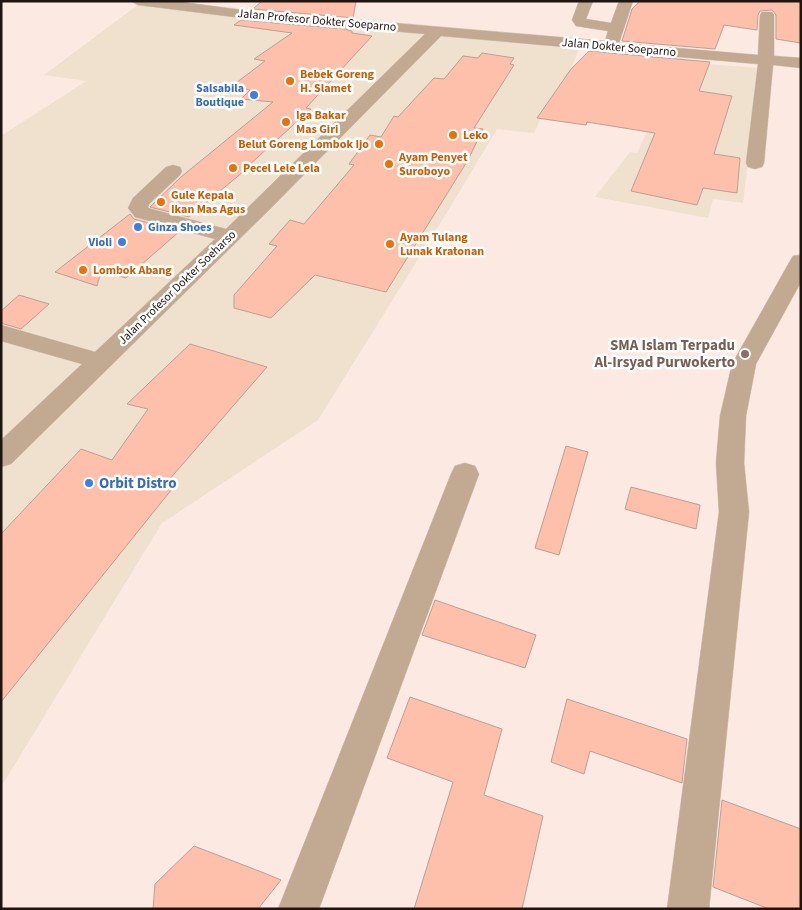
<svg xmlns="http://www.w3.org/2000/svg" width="802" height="910" viewBox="0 0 802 910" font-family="'Source Sans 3',sans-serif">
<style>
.commercial{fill:#f0e1ce}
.building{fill:#fec0ab;stroke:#bc9f96}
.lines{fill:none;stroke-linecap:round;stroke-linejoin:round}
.minor-casing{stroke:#d8c7c0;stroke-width:1}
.minor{fill:#c1aa91;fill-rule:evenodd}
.food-dot{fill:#e8710a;stroke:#fff;stroke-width:2}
.shop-dot{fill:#3f7fe0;stroke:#fff;stroke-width:2}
.education-dot{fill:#8d6e63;stroke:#fff;stroke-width:2}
.labels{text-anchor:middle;stroke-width:5;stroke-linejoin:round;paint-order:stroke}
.far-street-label{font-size:12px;fill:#1e1410;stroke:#fff}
.far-food-label{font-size:12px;font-weight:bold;fill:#c56008;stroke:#fff;text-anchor:start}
.far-shop-label{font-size:12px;font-weight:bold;fill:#366cbe;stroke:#fff;text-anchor:end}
.education-label{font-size:15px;font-weight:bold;fill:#785e54;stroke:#fff;text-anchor:end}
.shop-label{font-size:15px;font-weight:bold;fill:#366cbe;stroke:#fff;text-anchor:start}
</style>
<rect width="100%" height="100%" fill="#fce9e2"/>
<g class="commercial">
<polygon points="143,1 192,4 583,39 571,69 550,99 534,133 497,129 446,214 318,420 162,523 1,787 1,136 86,81 44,75"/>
<polygon points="679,62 760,68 743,203 713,199 708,218 595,197 630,152 637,153"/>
</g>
<g class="building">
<polygon points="262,1 356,1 353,18 253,9"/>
<polygon points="640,1 801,1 801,43 776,39 776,15 772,10 760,11 758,15 757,30 724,25 715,49 622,41 632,9"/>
<polygon points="241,20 345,29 352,31 352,33 372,36 306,108 311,109 248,166 250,166 189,217 150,207 181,177 273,102 241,99 250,90 232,86 265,61 254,59 292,33 234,25"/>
<polygon points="589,51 710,62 699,91 732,96 714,154 740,158 737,193 703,188 697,205 631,191 655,133 587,122 586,125 537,118 571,69"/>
<polygon points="482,53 514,58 510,64 514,65 474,128 483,129 468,160 386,292 315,275 271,318 234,308 234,295 277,246 269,244 290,220 304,224 354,165 349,164 370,135 381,137 394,116 398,117 434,78 444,79 463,56 478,58"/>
<polygon points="130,214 134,219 180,231 126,278 101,271 97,286 55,272"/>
<polygon points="19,295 49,304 21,329 1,323 1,311"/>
<polygon points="190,344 267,367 168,481 176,484 1,702 1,534 81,449 112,460 148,409 127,404"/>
<polygon points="566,446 588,452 559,555 535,548"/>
<polygon points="631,487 700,505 696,529 625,509"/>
<polygon points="435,600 536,635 525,668 422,635"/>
<polygon points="410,697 502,729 484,795 543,816 522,909 414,909 453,782 387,758"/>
<polygon points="567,699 687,739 682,783 590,751 584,774 551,762"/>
<polygon points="722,800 801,829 801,909 769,909 713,887"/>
<polygon points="194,846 264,873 281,880 258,909 153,909 155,884"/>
</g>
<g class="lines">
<defs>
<g id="minor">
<polygon points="131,1 174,1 242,10 605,41 608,31 576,26 572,20 579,1 593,1 586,19 611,23 619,1 633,1 619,43 758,55 760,15 762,12 772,12 774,15 774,56 801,58 801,68 773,65 764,163 762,167 755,169 748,167 746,163 758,64 441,36 271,208 11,464 1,467 1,440 82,364 1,341 1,325 95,352 215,239 135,217 128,208 133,198 166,167 173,165 180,167 182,171 180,175 149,204 148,208 226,229 425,34 242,18 138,5"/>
<polygon points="801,255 801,282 756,364 746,416 744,463 749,512 709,909 667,909 719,512 716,463 720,416 732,364 790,261 793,256"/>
<polygon points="465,463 475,466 479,474 319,909 278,909 451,474 455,466"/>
</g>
</defs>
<use href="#minor" class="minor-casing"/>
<use href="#minor" class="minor"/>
</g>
<g class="food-dot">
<circle cx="290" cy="81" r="5"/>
<circle cx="286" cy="122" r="5"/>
<circle cx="453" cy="135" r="5"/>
<circle cx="379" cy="144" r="5"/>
<circle cx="389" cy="164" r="5"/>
<circle cx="233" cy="168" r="5"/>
<circle cx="161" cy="202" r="5"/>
<circle cx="390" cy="244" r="5"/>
<circle cx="83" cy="270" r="5"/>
</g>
<g class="shop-dot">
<circle cx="254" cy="95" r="5"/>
<circle cx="138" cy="227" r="5"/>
<circle cx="122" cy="242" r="5"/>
<circle cx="89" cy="483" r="5"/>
</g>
<circle class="education-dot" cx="745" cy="354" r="5"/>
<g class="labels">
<g class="far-street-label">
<text transform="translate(317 20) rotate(5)" y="4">Jalan Profesor Dokter Soeparno</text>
<text transform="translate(619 47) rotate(5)" y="4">Jalan Dokter Soeparno</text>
<text transform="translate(177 287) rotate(-44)" y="4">Jalan Profesor Dokter Soeharso</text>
</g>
<g class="far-food-label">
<text x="300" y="78">Bebek Goreng<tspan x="300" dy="14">H. Slamet</tspan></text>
<text x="296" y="119">Iga Bakar<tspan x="296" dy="14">Mas Giri</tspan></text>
<text x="463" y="139">Leko</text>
<text x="369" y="148" text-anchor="end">Belut Goreng Lombok Ijo</text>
<text x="399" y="161">Ayam Penyet<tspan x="399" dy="14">Suroboyo</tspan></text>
<text x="243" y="172">Pecel Lele Lela</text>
<text x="171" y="199">Gule Kepala<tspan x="171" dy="14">Ikan Mas Agus</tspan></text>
<text x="400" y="241">Ayam Tulang<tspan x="400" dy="14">Lunak Kratonan</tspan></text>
<text x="93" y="274">Lombok Abang</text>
</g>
<g class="far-shop-label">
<text x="244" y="92">Salsabila<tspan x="244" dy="14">Boutique</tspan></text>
<text x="148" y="231" text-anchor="start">Ginza Shoes</text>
<text x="112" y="246">Violi</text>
</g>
<g class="education-label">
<text x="735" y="350">SMA Islam Terpadu<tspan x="735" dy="17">Al-Irsyad Purwokerto</tspan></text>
</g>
<g class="shop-label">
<text x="99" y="488">Orbit Distro</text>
</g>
</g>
<rect width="802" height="910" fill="none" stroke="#1e1410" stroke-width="5"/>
</svg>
